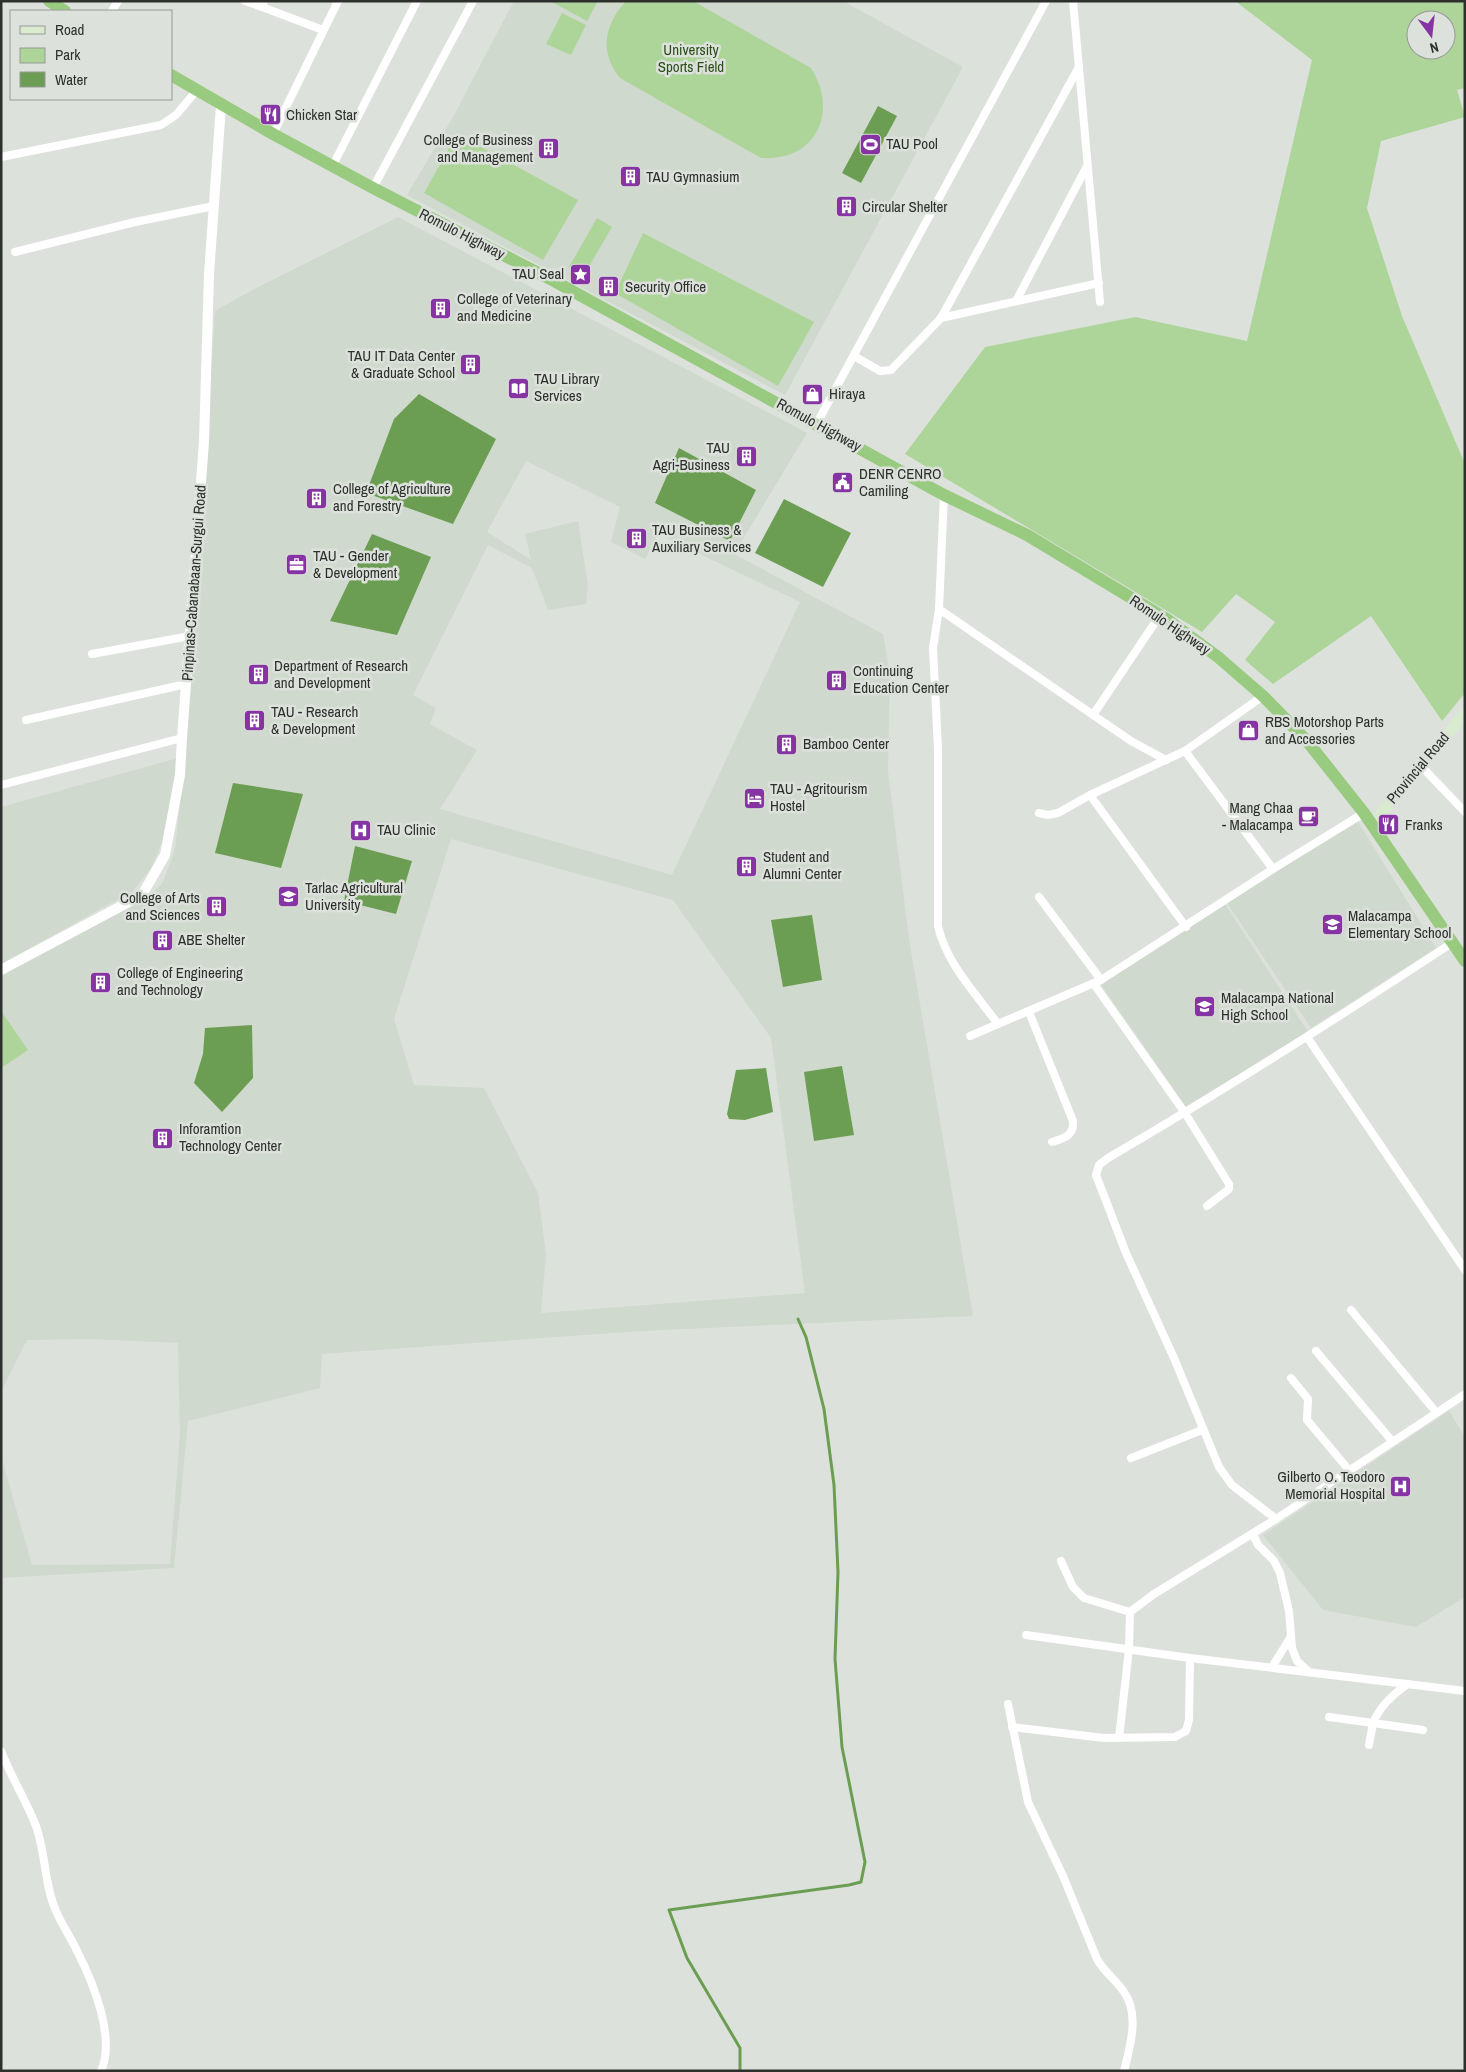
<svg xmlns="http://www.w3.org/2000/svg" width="1466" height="2072" viewBox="0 0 1466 2072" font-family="'Archivo Narrow',sans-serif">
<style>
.built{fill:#d0d9cd;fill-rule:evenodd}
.green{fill:#add59a;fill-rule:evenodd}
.water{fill:#6b9e52}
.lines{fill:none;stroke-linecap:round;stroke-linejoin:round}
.stream{stroke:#6b9e52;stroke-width:3}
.minor{stroke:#fff;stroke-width:8}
.tertiary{stroke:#fff;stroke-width:10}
.secondary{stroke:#d8ebcf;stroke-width:11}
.trunk{stroke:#98ca7f;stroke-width:12}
.labels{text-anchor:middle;stroke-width:5;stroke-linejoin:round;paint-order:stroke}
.park-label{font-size:15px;fill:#2b4d18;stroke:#dde1dc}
.poi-label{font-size:15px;fill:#2e302e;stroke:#dde1dc;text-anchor:start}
.street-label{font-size:15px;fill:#2e302e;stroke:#dde1dc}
</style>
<rect width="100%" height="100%" fill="#dde1dc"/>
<g class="built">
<polygon points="514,1 843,1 963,67 785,395 407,195 454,115"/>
<path d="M 398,217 L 807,433 L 734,554 L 883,634 L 890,674 L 888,771 L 909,939 L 973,1316 L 641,1331 L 322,1354 L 320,1388 L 188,1421 L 174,1568 L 1,1578 L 1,1456 L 32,1565 L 170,1564 L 180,1433 L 178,1343 L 90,1339 L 27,1340 L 1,1392 L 1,974 L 151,895 L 163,882 L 175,849 L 185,756 L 215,311 L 258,287 ZM 526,461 L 620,507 L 611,542 L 645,559 L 658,534 L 800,602 L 672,875 L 440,809 L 477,750 L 430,724 L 436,708 L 413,695 L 488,545 L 532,568 L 548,610 L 586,604 L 588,585 L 578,521 L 525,534 L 531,560 L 487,532 ZM 451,839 L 673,900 L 771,1038 L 805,1293 L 541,1313 L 546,1255 L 538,1193 L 484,1088 L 414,1085 L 394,1019 Z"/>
<polygon points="178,758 163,840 151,868 133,891 1,964 1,807"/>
<polygon points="1357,820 1436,948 1311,1028 1227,903"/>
<polygon points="1225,904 1308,1032 1186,1107 1100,983"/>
<polygon points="1449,1411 1465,1437 1465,1597 1416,1627 1323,1610 1263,1535"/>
</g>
<g class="green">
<polygon points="550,1 598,1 587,21"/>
<path d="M 626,1 L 693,1 L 811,68 C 839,112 816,162 761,158 L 620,78 C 599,52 604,25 626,1 Z"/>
<path d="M 1235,1 L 1465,1 L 1465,88 L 1457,90 L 1465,117 L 1381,141 L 1367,208 L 1402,316 L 1465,464 L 1465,693 L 1442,721 L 1371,616 L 1273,684 L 1245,660 L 1275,622 L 1236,594 L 1202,632 L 905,454 L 985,347 L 1135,317 L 1247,341 L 1312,60 ZM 1416,20 L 1446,20 L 1446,50 L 1416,50 Z"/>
<polygon points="562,13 586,25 571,55 546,44"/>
<polygon points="457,134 578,200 543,260 424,193"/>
<polygon points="597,218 612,227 584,275 569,267"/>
<polygon points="643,233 814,322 778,386 615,293"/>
<polygon points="1,1011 28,1050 1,1068"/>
</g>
<g class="water">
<polygon points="878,106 897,116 861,183 842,173"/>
<polygon points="419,394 496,439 453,524 366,493 394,419"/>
<polygon points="679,448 756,490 730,541 655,503"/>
<polygon points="784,499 851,533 823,587 755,553"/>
<polygon points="372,534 431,557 397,635 330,621"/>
<polygon points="233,783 303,794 281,868 215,853"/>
<polygon points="355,846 412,861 396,914 344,901"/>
<polygon points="812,915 822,980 783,987 771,920"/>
<polygon points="252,1025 253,1078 222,1112 194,1083 203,1054 205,1028"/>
<polygon points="842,1066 854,1135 814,1141 804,1072"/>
<polygon points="766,1068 773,1112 745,1120 729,1119 727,1114 736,1070"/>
</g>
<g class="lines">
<polyline class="stream" points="740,2071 740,2048 687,1958 669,1910 849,1885 861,1882 865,1862 842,1747 835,1659 838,1572 834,1485 824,1409 806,1337 798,1319"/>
<g class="minor">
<polyline points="245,1 262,7 264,1"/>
<polyline points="1073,1 1100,302"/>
<polyline points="262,7 323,30"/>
<polyline points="112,11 118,1"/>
<polyline points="273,134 338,1"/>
<polyline points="1,157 161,125 176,115 197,90"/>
<polyline points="332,167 417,1"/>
<polyline points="373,188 473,1"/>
<polyline points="15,252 135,222 214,206"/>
<polyline points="1016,301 1087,166"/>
<polyline points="941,318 1099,283"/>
<polyline points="854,356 880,371 891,370 941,318 1079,67"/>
<polyline points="817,423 1046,1"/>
<path d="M 944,495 L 939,609 L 933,648 L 938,749 L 938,926 C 946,963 976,994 998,1024 L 1101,980 L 1273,869 L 1364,813"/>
<polyline points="939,609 1131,741 1166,760"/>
<polyline points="92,654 190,636"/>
<polyline points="1093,715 1160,615"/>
<polyline points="26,720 186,684"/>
<polyline points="1185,751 1273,869"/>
<polyline points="1420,765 1465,812"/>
<polyline points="1,785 182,738"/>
<polyline points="1090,795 1186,927"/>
<polyline points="1039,813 1048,815 1058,813 1090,795 1185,751 1263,696"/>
<polyline points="1039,897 1101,980"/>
<polyline points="1094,984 1185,1113 1229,1184 1229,1189 1207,1206"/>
<path d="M 1029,1012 L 1073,1121 C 1074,1136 1064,1138 1052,1142"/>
<polyline points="970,1036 998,1024"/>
<polyline points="1307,1037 1465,1270"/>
<polyline points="1351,1310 1436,1412"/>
<polyline points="1316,1351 1392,1441"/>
<polyline points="1291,1378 1308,1399 1307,1420 1349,1470"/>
<polyline points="1131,1458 1202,1430"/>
<path d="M 1276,1519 L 1232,1485 L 1219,1467 L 1174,1358 L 1126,1253 L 1096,1175 L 1099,1165 L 1108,1158 C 1225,1090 1339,1017 1452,943"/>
<polyline points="1253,1534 1258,1545 1274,1561 1280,1573 1289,1611 1292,1648 1297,1661 1309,1672"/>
<polyline points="1061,1561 1073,1587 1084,1598 1130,1612 1154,1594 1276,1519 1465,1394"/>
<polyline points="1026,1635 1190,1658 1465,1691"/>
<polyline points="1272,1667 1290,1638"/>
<path d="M 1408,1684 C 1393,1694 1380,1706 1373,1723 L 1423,1730"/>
<path d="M 1008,1704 L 1028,1802 L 1063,1876 L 1097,1959 C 1104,1972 1116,1980 1124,1992 C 1140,2014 1130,2047 1124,2071"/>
<polyline points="1329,1717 1373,1723 1369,1745"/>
<polyline points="1012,1727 1104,1738 1175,1737 1186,1731 1189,1720 1190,1658"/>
<polyline points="1119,1738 1129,1649 1130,1612"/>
<path d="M 1,1751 C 11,1777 26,1800 36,1826 C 46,1854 44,1884 56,1911 C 62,1925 71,1938 77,1951 C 93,1982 116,2038 101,2071"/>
</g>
<polyline class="tertiary" points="1,970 142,895 165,855 180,775 182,738 204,442 209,274 221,105"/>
<polyline class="secondary" points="1372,824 1465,713"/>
<g class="trunk">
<polyline points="49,1 65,11"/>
<polyline points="171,75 273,134 373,188 554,281 944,495 1027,535 1168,620 1218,657 1263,696 1307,741 1364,813 1465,961"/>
</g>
</g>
<defs>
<symbol id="restaurant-square" viewBox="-11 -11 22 22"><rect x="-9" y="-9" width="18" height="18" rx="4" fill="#8634a3" stroke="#dde1dc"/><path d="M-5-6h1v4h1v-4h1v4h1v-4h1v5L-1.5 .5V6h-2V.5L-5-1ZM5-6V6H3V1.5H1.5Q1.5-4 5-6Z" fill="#fff"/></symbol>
<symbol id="stadium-square" viewBox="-11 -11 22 22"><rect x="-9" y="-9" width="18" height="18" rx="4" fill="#8634a3" stroke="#dde1dc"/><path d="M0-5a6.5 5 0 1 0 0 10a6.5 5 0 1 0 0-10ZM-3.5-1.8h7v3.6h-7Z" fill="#fff"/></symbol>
<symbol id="building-square" viewBox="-11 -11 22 22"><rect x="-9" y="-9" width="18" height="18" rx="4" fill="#8634a3" stroke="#dde1dc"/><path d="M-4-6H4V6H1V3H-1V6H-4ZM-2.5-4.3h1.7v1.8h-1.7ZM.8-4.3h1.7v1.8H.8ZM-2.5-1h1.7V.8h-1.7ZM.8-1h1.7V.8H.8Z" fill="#fff"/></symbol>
<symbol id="sight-square" viewBox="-11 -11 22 22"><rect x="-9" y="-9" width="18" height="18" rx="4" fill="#8634a3" stroke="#dde1dc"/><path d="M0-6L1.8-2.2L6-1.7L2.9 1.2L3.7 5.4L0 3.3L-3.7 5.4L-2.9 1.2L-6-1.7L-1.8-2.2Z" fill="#fff"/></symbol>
<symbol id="library-square" viewBox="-11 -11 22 22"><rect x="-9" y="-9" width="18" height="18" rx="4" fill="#8634a3" stroke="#dde1dc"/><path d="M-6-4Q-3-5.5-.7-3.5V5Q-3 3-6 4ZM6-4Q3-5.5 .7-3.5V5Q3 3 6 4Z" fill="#fff"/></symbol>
<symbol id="shop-square" viewBox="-11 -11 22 22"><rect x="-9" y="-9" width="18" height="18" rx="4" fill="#8634a3" stroke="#dde1dc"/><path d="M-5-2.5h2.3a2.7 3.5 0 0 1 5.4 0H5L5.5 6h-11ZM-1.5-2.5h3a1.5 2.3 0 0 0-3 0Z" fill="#fff"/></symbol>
<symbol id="civic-square" viewBox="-11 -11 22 22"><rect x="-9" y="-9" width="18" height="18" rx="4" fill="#8634a3" stroke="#dde1dc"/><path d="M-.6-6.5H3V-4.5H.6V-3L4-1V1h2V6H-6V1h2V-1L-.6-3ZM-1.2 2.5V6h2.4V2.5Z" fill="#fff"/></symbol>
<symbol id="office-square" viewBox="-11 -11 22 22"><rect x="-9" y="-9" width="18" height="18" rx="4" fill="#8634a3" stroke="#dde1dc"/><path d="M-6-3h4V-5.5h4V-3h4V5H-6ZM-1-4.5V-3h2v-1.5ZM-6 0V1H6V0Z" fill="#fff"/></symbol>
<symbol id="hotel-square" viewBox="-11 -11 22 22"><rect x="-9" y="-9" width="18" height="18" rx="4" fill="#8634a3" stroke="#dde1dc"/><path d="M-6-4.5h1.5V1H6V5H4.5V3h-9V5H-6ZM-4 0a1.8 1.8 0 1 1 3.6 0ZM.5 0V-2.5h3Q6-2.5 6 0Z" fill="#fff"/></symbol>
<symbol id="cafe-square" viewBox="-11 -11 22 22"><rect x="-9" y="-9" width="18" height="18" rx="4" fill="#8634a3" stroke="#dde1dc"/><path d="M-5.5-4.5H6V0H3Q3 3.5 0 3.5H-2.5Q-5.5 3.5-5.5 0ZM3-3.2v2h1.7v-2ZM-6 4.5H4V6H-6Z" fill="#fff"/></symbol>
<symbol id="hospital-square" viewBox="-11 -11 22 22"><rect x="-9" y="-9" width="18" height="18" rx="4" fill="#8634a3" stroke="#dde1dc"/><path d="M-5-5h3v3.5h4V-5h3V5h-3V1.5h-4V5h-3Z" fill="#fff"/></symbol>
<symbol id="university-square" viewBox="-11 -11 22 22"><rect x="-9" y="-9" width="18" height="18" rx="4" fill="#8634a3" stroke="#dde1dc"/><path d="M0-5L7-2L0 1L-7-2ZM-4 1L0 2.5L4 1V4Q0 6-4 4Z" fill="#fff"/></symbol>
<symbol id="school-square" viewBox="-11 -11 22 22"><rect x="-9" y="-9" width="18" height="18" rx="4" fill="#8634a3" stroke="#dde1dc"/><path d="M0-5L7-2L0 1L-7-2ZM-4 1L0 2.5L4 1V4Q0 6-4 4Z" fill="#fff"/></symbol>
</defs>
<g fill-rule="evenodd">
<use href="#restaurant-square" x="258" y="102" width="25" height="25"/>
<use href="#stadium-square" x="858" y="132" width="25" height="25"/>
<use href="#building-square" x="536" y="136" width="25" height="25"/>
<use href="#building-square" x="618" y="164" width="25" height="25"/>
<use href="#building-square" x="834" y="194" width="25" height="25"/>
<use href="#sight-square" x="568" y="262" width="25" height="25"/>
<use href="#building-square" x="596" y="274" width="25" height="25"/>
<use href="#building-square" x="428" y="296" width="25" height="25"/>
<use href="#building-square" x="458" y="352" width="25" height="25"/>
<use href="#library-square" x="506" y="376" width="25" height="25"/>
<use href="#shop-square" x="800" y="382" width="25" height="25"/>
<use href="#building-square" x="734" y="444" width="25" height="25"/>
<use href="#civic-square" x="830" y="470" width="25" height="25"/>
<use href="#building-square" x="304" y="486" width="25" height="25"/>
<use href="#building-square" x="624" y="526" width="25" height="25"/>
<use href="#office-square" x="284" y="552" width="25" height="25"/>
<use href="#building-square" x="246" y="662" width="25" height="25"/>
<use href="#building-square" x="824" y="668" width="25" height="25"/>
<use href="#building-square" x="242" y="708" width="25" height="25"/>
<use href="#shop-square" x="1236" y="718" width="25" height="25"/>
<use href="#building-square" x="774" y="732" width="25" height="25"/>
<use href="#hotel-square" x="742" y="786" width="25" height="25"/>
<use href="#cafe-square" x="1296" y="804" width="25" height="25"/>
<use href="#restaurant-square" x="1376" y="812" width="25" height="25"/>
<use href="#hospital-square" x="348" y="818" width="25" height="25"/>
<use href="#building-square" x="734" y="854" width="25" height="25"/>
<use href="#university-square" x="276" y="884" width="25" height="25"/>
<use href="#building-square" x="204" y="894" width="25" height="25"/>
<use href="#school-square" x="1320" y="912" width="25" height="25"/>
<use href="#building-square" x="150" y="928" width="25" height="25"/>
<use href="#building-square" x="88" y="970" width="25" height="25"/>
<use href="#school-square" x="1192" y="994" width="25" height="25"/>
<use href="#building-square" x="150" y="1126" width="25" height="25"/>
<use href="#hospital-square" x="1388" y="1474" width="25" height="25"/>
</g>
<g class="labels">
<g class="park-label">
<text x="691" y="55">University<tspan x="691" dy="17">Sports Field</tspan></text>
</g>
<g class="poi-label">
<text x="286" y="120">Chicken Star</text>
<text x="533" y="145" text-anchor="end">College of Business<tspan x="533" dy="17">and Management</tspan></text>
<text x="886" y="149">TAU Pool</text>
<text x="646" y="182">TAU Gymnasium</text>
<text x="862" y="212">Circular Shelter</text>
<text x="564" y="279" text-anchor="end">TAU Seal</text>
<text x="625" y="292">Security Office</text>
<text x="457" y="304">College of Veterinary<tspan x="457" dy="17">and Medicine</tspan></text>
<text x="455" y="361" text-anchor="end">TAU IT Data Center<tspan x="455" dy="17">&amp; Graduate School</tspan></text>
<text x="534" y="384">TAU Library<tspan x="534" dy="17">Services</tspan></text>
<text x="829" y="399">Hiraya</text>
<text x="730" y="453" text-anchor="end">TAU<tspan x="730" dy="17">Agri-Business</tspan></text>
<text x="859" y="479">DENR CENRO<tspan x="859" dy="17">Camiling</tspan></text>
<text x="333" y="494">College of Agriculture<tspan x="333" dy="17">and Forestry</tspan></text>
<text x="652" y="535">TAU Business &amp;<tspan x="652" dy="17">Auxiliary Services</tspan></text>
<text x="313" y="561">TAU - Gender<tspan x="313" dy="17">&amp; Development</tspan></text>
<text x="274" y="671">Department of Research<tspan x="274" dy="17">and Development</tspan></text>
<text x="853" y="676">Continuing<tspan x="853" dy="17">Education Center</tspan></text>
<text x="271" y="717">TAU - Research<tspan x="271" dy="17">&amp; Development</tspan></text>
<text x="1265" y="727">RBS Motorshop Parts<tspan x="1265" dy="17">and Accessories</tspan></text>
<text x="803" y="749">Bamboo Center</text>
<text x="770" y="794">TAU - Agritourism<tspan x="770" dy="17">Hostel</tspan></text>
<text x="1293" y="813" text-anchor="end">Mang Chaa<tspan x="1293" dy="17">- Malacampa</tspan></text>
<text x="1405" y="830">Franks</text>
<text x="377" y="835">TAU Clinic</text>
<text x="763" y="862">Student and<tspan x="763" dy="17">Alumni Center</tspan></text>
<text x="305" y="893">Tarlac Agricultural<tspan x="305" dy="17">University</tspan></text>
<text x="200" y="903" text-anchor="end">College of Arts<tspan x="200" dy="17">and Sciences</tspan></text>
<text x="1348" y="921">Malacampa<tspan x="1348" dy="17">Elementary School</tspan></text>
<text x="178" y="945">ABE Shelter</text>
<text x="117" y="978">College of Engineering<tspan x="117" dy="17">and Technology</tspan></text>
<text x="1221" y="1003">Malacampa National<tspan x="1221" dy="17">High School</tspan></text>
<text x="179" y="1134">Inforamtion<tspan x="179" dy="17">Technology Center</tspan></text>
<text x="1385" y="1482" text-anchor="end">Gilberto O. Teodoro<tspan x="1385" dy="17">Memorial Hospital</tspan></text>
</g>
<g class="street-label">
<text transform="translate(462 234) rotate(27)" y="5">Romulo Highway</text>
<text transform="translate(819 425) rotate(29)" y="5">Romulo Highway</text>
<text transform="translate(194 583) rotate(-86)" y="5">Pinpinas-Cabanabaan-Surgui Road</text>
<text transform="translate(1170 625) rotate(34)" y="5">Romulo Highway</text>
<text transform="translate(1418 768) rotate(-50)" y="5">Provincial Road</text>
</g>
</g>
<rect width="1466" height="2072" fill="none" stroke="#2e302e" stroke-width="5"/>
<rect x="10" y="10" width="162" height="90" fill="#dde1dc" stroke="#979a96"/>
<rect x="20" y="26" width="25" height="8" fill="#d8ebcf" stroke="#979a96"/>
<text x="55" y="35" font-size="15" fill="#2e302e">Road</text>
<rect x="20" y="48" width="25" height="15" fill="#add59a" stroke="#979a96"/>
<text x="55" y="60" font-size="15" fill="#2e302e">Park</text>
<rect x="20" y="72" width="25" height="15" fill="#6b9e52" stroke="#979a96"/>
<text x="55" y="85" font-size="15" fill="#2e302e">Water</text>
<g transform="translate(1431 35) rotate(165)"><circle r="24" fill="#dde1dc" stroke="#979a96"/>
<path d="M0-4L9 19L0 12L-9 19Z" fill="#8634a3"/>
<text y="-8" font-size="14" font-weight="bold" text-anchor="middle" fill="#2e302e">N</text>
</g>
</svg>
